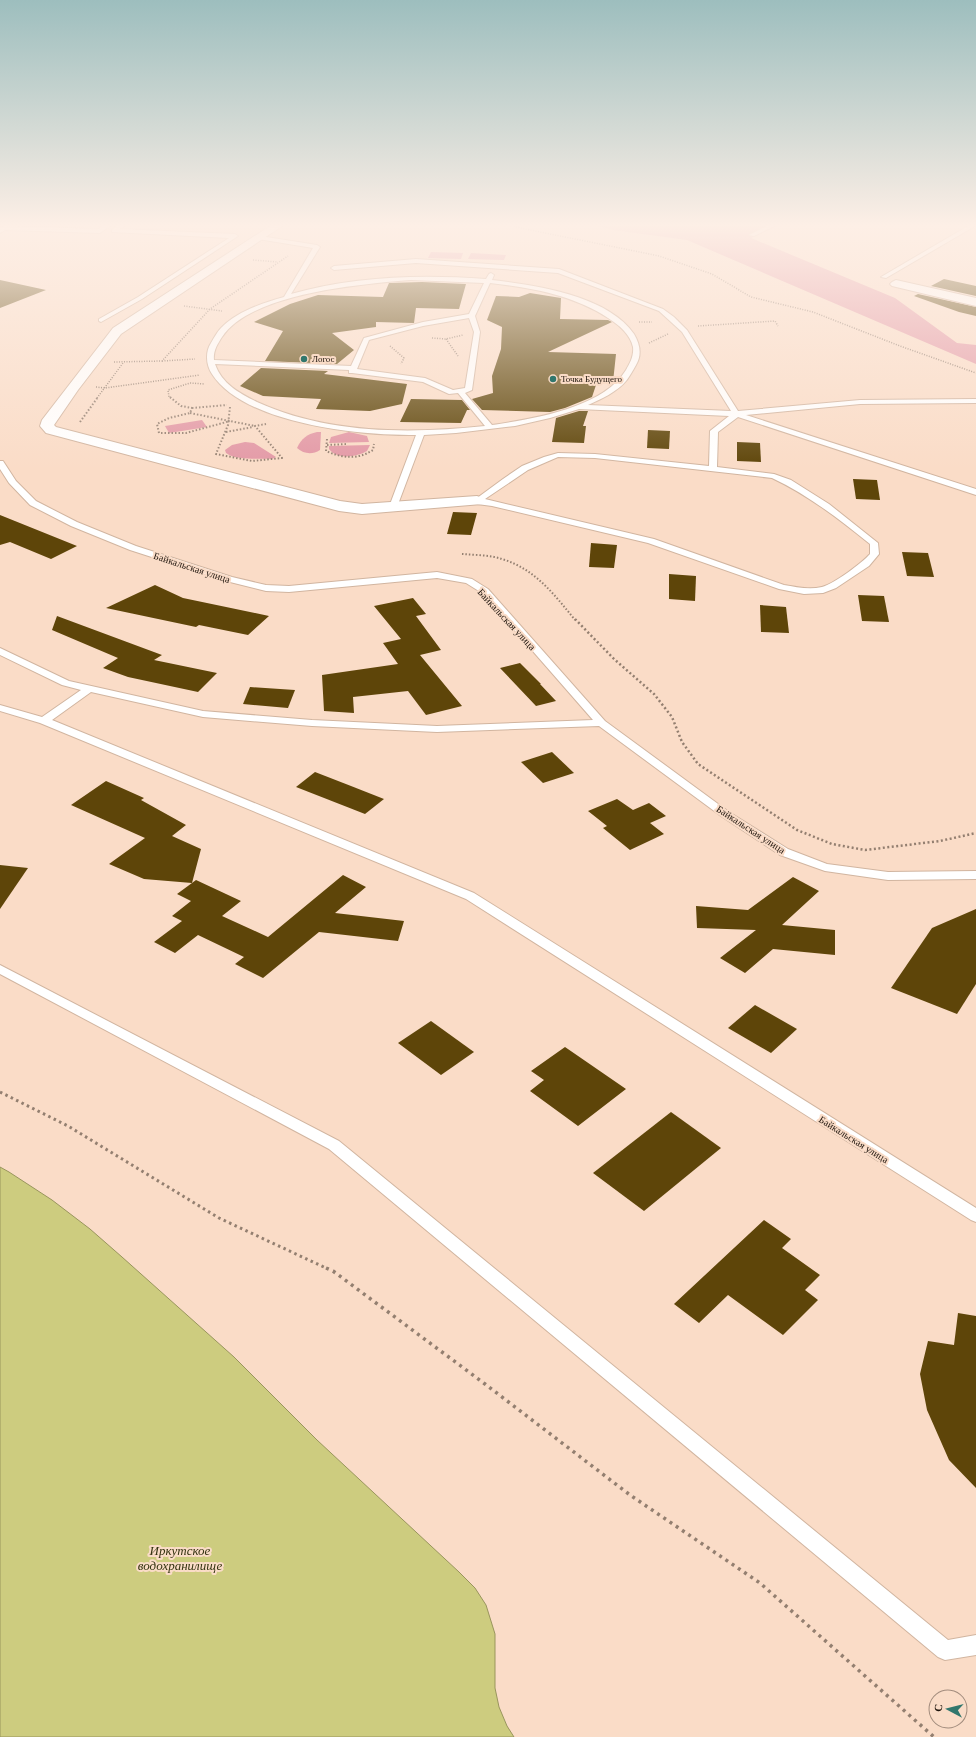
<svg xmlns="http://www.w3.org/2000/svg" width="976" height="1737" viewBox="0 0 976 1737" font-family="Georgia,serif">
<style>
.green{fill:#e399a6}
.water{fill:#cdcc7f;stroke:#99955d}
.building{fill:#5e4509}
.lines{fill:none;stroke-linecap:round;stroke-linejoin:round}
.service-casing{stroke:#d1b5a0;stroke-width:2}
.minor-casing{stroke:#d1b5a0;stroke-width:2}
.path-far4{stroke:#937f70;stroke-width:1.5;stroke-dasharray:1 1.5;stroke-linecap:butt}
.path-far3{stroke:#937f70;stroke-width:2;stroke-dasharray:1.5 2;stroke-linecap:butt}
.path-far2{stroke:#937f70;stroke-width:2.5;stroke-dasharray:2 2.5;stroke-linecap:butt}
.path-far1{stroke:#937f70;stroke-width:3;stroke-dasharray:2.5 3.5;stroke-linecap:butt}
.path{stroke:#937f70;stroke-width:3.5;stroke-dasharray:3 4.5;stroke-linecap:butt}
.service{fill:#fff;fill-rule:evenodd}
.minor{fill:#fff;fill-rule:evenodd}
.poi-dot{fill:#31776d;stroke:#fadcc7;stroke-width:1.5}
.labels{text-anchor:middle;stroke-width:4;stroke-linejoin:round;paint-order:stroke}
.far-poi-label{font-size:9px;fill:#1f150d;stroke:#fadcc7;text-anchor:start}
.street-label{font-size:10px;fill:#1f150d;stroke:#fadcc7}
.near-water-label{font-size:13px;font-style:italic;fill:#343311;stroke:#fadcc7}
</style>
<rect width="100%" height="100%" fill="#fadcc7"/>
<g class="green">
<polygon points="599,226 777,226 751,238 895,298 957,343 976,345 976,364 687,240 613,230"/>
<polygon points="431,252 463,253 461,259 428,258"/>
<polygon points="471,253 506,255 504,260 468,259"/>
<polygon points="202,420 207,427 169,433 165,426"/>
<path d="M 317,432 L 321,432 L 320,450 C 312,455 304,454 297,448 C 301,439 307,434 317,432 Z"/>
<polygon points="349,432 367,436 369,442 329,443 331,437"/>
<path d="M 245,442 L 254,443 L 276,457 L 272,459 C 258,458 237,461 226,453 L 225,450 L 232,445 Z"/>
<path d="M 370,445 L 367,451 C 357,457 337,460 329,449 L 329,446 Z"/>
</g>
<polygon class="water" points="0,1167 9,1172 52,1200 90,1229 122,1257 234,1357 317,1440 459,1572 475,1588 486,1605 495,1634 495,1688 499,1707 507,1726 514,1737 0,1737"/>
<g class="building">
<polygon points="944,279 976,286 976,296 931,286"/>
<polygon points="0,280 46,290 0,308"/>
<polygon points="422,282 466,284 459,309 416,308 414,323 376,322 376,327 332,333 354,350 337,364 265,361 283,331 254,322 290,304 318,295 383,297 389,283"/>
<polygon points="530,293 561,298 560,319 608,320 612,322 548,352 616,354 613,382 597,382 592,397 565,408 550,412 482,410 472,399 493,393 492,376 501,349 502,327 487,320 496,296 519,297"/>
<polygon points="918,294 976,307 976,316 959,312 914,296"/>
<polygon points="261,368 328,371 324,374 407,384 402,404 370,411 316,409 321,399 263,396 240,386"/>
<polygon points="411,399 462,400 470,410 467,410 461,423 400,422"/>
<polygon points="579,411 588,411 583,426 586,426 584,443 552,442 556,418"/>
<polygon points="648,430 670,431 669,449 647,448"/>
<polygon points="737,442 760,443 761,462 737,461"/>
<polygon points="853,479 877,480 880,500 856,499"/>
<polygon points="453,512 477,513 471,535 447,534"/>
<polygon points="0,515 77,546 51,559 10,542 0,545"/>
<polygon points="591,543 617,545 614,568 589,567"/>
<polygon points="902,552 928,553 934,577 907,576"/>
<polygon points="669,574 696,576 695,601 669,599"/>
<polygon points="155,585 183,598 269,616 248,635 199,625 196,627 106,608"/>
<polygon points="858,595 884,596 889,622 862,621"/>
<polygon points="413,598 426,614 416,616 441,650 420,655 462,706 426,715 408,691 353,697 354,713 324,711 322,675 398,664 383,643 401,639 374,606"/>
<polygon points="760,605 786,607 789,633 761,632"/>
<polygon points="57,616 162,655 154,660 217,673 198,692 128,677 103,668 118,658 52,630"/>
<polygon points="520,663 541,684 540,684 556,701 536,706 500,668"/>
<polygon points="250,687 295,690 288,708 243,704"/>
<polygon points="552,752 574,773 543,783 521,762"/>
<polygon points="315,772 351,786 384,799 365,814 296,787"/>
<polygon points="106,781 144,798 141,800 186,825 172,836 201,849 192,883 196,880 241,901 222,916 268,937 343,875 366,887 335,913 404,921 398,941 319,932 263,978 235,964 244,957 198,935 175,953 154,942 182,921 172,916 191,901 177,894 192,883 144,879 109,864 145,838 71,805"/>
<polygon points="617,799 633,810 649,803 666,816 650,823 664,834 630,850 603,828 607,826 588,811"/>
<polygon points="0,865 28,868 0,909"/>
<polygon points="793,877 819,891 782,925 835,930 835,955 773,949 745,973 720,958 756,930 697,928 696,906 748,910"/>
<polygon points="976,909 976,984 957,1014 891,988 932,928"/>
<polygon points="755,1005 797,1029 771,1053 728,1028"/>
<polygon points="431,1021 474,1052 441,1075 398,1043"/>
<polygon points="565,1047 626,1089 578,1126 530,1091 544,1080 531,1071"/>
<polygon points="671,1112 721,1148 644,1211 593,1173"/>
<polygon points="764,1220 791,1239 782,1248 820,1275 805,1290 818,1300 783,1335 728,1295 699,1323 674,1304"/>
<polygon points="958,1313 976,1316 976,1488 949,1460 927,1410 920,1374 928,1341 954,1345"/>
</g>
<g class="lines">
<defs>
<g id="service">
<polygon points="4,226 99,229 103,226 110,226 100,233 5,230 0,233 0,228"/>
<polygon points="117,226 124,226 120,229 235,234 238,236 142,299 101,322 99,321 99,319 138,297 229,238 112,232 112,230"/>
<polygon points="767,226 774,226 754,236 749,235"/>
<polygon points="968,226 975,226 886,278 881,277"/>
<path d="M 260,236 L 317,245 L 320,247 L 291,294 C 354,276 421,274 486,279 L 489,274 L 491,273 L 494,275 L 492,280 C 535,285 607,295 634,334 C 640,344 642,355 636,365 C 633,370 630,376 626,381 C 617,392 601,399 588,405 L 731,411 L 682,332 L 659,311 L 558,273 L 416,263 L 334,270 L 331,268 L 334,266 L 416,259 L 559,269 L 663,309 L 674,317 L 687,330 L 738,411 L 860,400 L 976,399 L 976,403 L 860,404 L 746,415 L 976,489 L 976,495 L 738,417 L 718,432 L 717,467 L 774,474 L 791,480 L 829,504 L 878,543 L 879,554 L 869,566 L 836,588 L 823,593 L 804,594 L 779,589 L 648,543 L 492,506 L 477,504 L 473,501 L 503,479 L 522,466 L 544,457 L 558,453 L 595,454 L 709,466 L 710,431 L 729,416 L 579,409 L 550,418 L 515,426 L 456,433 L 424,435 L 397,507 L 393,510 L 390,509 L 389,507 L 416,435 C 361,436 244,424 212,374 C 206,365 205,352 211,343 C 214,338 217,332 221,328 C 237,311 263,303 284,297 L 313,248 L 258,239 L 257,238 ZM 411,280 L 484,283 L 469,314 L 423,322 L 364,338 L 351,366 L 214,360 C 213,351 217,345 222,337 C 251,293 362,284 411,280 ZM 490,283 C 532,288 573,295 608,318 C 619,325 630,334 633,347 C 634,356 630,363 626,370 C 603,408 533,419 492,425 L 465,393 L 472,390 L 480,332 L 475,316 ZM 469,318 L 474,332 L 465,388 L 453,390 L 425,378 L 357,369 L 369,340 L 423,326 ZM 215,364 L 349,370 L 349,373 L 352,373 L 423,382 L 449,394 L 458,393 L 485,426 C 409,434 327,434 257,402 C 239,393 222,384 215,364 ZM 558,457 L 595,458 L 772,478 C 808,495 839,519 870,544 L 870,554 C 862,563 834,584 822,587 C 809,590 796,587 784,585 L 654,539 L 485,499 L 528,470 Z"/>
<polygon points="0,461 3,461 16,481 36,501 77,522 136,546 232,577 266,585 289,586 437,572 472,579 488,589 605,721 729,812 788,849 827,864 888,872 976,871 976,879 888,880 825,871 780,855 721,816 599,726 437,732 312,726 203,717 91,692 52,720 474,893 976,1208 976,1222 971,1220 466,899 40,723 0,711 0,705 42,717 81,690 62,685 0,655 0,648 69,681 203,711 312,720 437,726 593,720 482,593 466,583 437,578 289,592 266,591 226,581 130,550 71,526 30,505 9,483 0,469"/>
<polygon points="0,965 339,1141 948,1640 976,1635 976,1655 945,1660 938,1657 329,1149 0,974"/>
</g>
<g id="minor">
<polygon points="270,226 282,226 121,334 78,390 54,425 56,427 340,501 362,504 477,496 482,498 485,501 482,504 362,514 339,511 46,433 40,426 42,420 113,328"/>
<polygon points="896,280 976,298 976,306 892,286 890,284 892,282"/>
</g>
</defs>
<use href="#service" class="service-casing"/>
<use href="#minor" class="minor-casing"/>
<g class="path-far4">
<polyline points="511,226 659,256 712,274 751,297 813,312 900,346 976,373"/>
<polyline points="253,260 278,262"/>
<polyline points="184,306 222,311"/>
<polyline points="639,322 652,322"/>
<polyline points="698,326 775,321 778,326"/>
<polyline points="432,338 446,339 463,335"/>
<polyline points="446,339 458,356"/>
<polyline points="649,343 668,334"/>
<polyline points="390,346 404,358 401,364"/>
<polyline points="162,361 195,359"/>
<polyline points="114,362 162,361 210,309 288,256"/>
<polyline points="96,387 105,388 200,375"/>
<polyline points="97,398 123,363"/>
<polyline points="171,398 169,397 168,390 190,383 205,384"/>
</g>
<g class="path-far3">
<polyline points="170,397 181,406 192,408 190,413 169,418 157,424 159,433 186,433 230,421"/>
<polyline points="230,407 228,425 216,454 252,461 282,458 255,426 266,424"/>
<polyline points="192,408 227,405"/>
<polyline points="190,413 255,426"/>
<polyline points="80,422 98,397"/>
<polyline points="226,432 253,427"/>
<path d="M 327,439 L 326,451 C 342,458 358,460 373,450 L 374,444"/>
<polyline points="327,445 347,444"/>
<path d="M 462,554 C 475,555 490,555 502,559 C 535,569 554,594 575,620"/>
</g>
<polyline class="path-far2" points="575,619 614,659 654,694 672,717 682,742 698,764 797,830 832,844 865,850 940,841 976,833"/>
<polyline class="path-far1" points="0,1092 68,1126 219,1218 328,1269"/>
<polyline class="path" points="326,1268 333,1271 485,1384 630,1495 760,1583 934,1737"/>
<use href="#service" class="service"/>
<use href="#minor" class="minor"/>
</g>
<linearGradient id="sky" x2="0" y2="1"><stop stop-color="#9dbebe"/><stop offset="0.48" stop-color="#fdefe6"/><stop offset="1" stop-color="#fdefe6" stop-opacity="0"/></linearGradient>
<rect width="976" height="469" fill="url(#sky)"/>
<g class="poi-dot">
<circle cx="304" cy="359" r="4"/>
<circle cx="553" cy="379" r="4"/>
</g>
<g class="labels">
<g class="far-poi-label">
<text x="312" y="362">Логос</text>
<text x="561" y="382">Точка Будущего</text>
</g>
<g class="street-label">
<text transform="translate(192 567) rotate(18)" y="4">Байкальская улица</text>
<text transform="translate(507 619) rotate(47)" y="4">Байкальская улица</text>
<text transform="translate(751 829) rotate(33)" y="4">Байкальская улица</text>
<text transform="translate(854 1139) rotate(32)" y="4">Байкальская улица</text>
</g>
<g class="near-water-label">
<text x="180" y="1555">Иркутское<tspan x="180" dy="15">водохранилище</tspan></text>
</g>
</g>
<g transform="translate(948 1709) rotate(277)"><circle r="19" fill="#fadcc7" stroke="#a28c7d"/>
<path d="M0-3L7 15L0 10L-7 15Z" fill="#31776d"/>
<text y="-6" font-size="11" font-weight="bold" text-anchor="middle" fill="#1f150d">С</text>
</g>
</svg>
